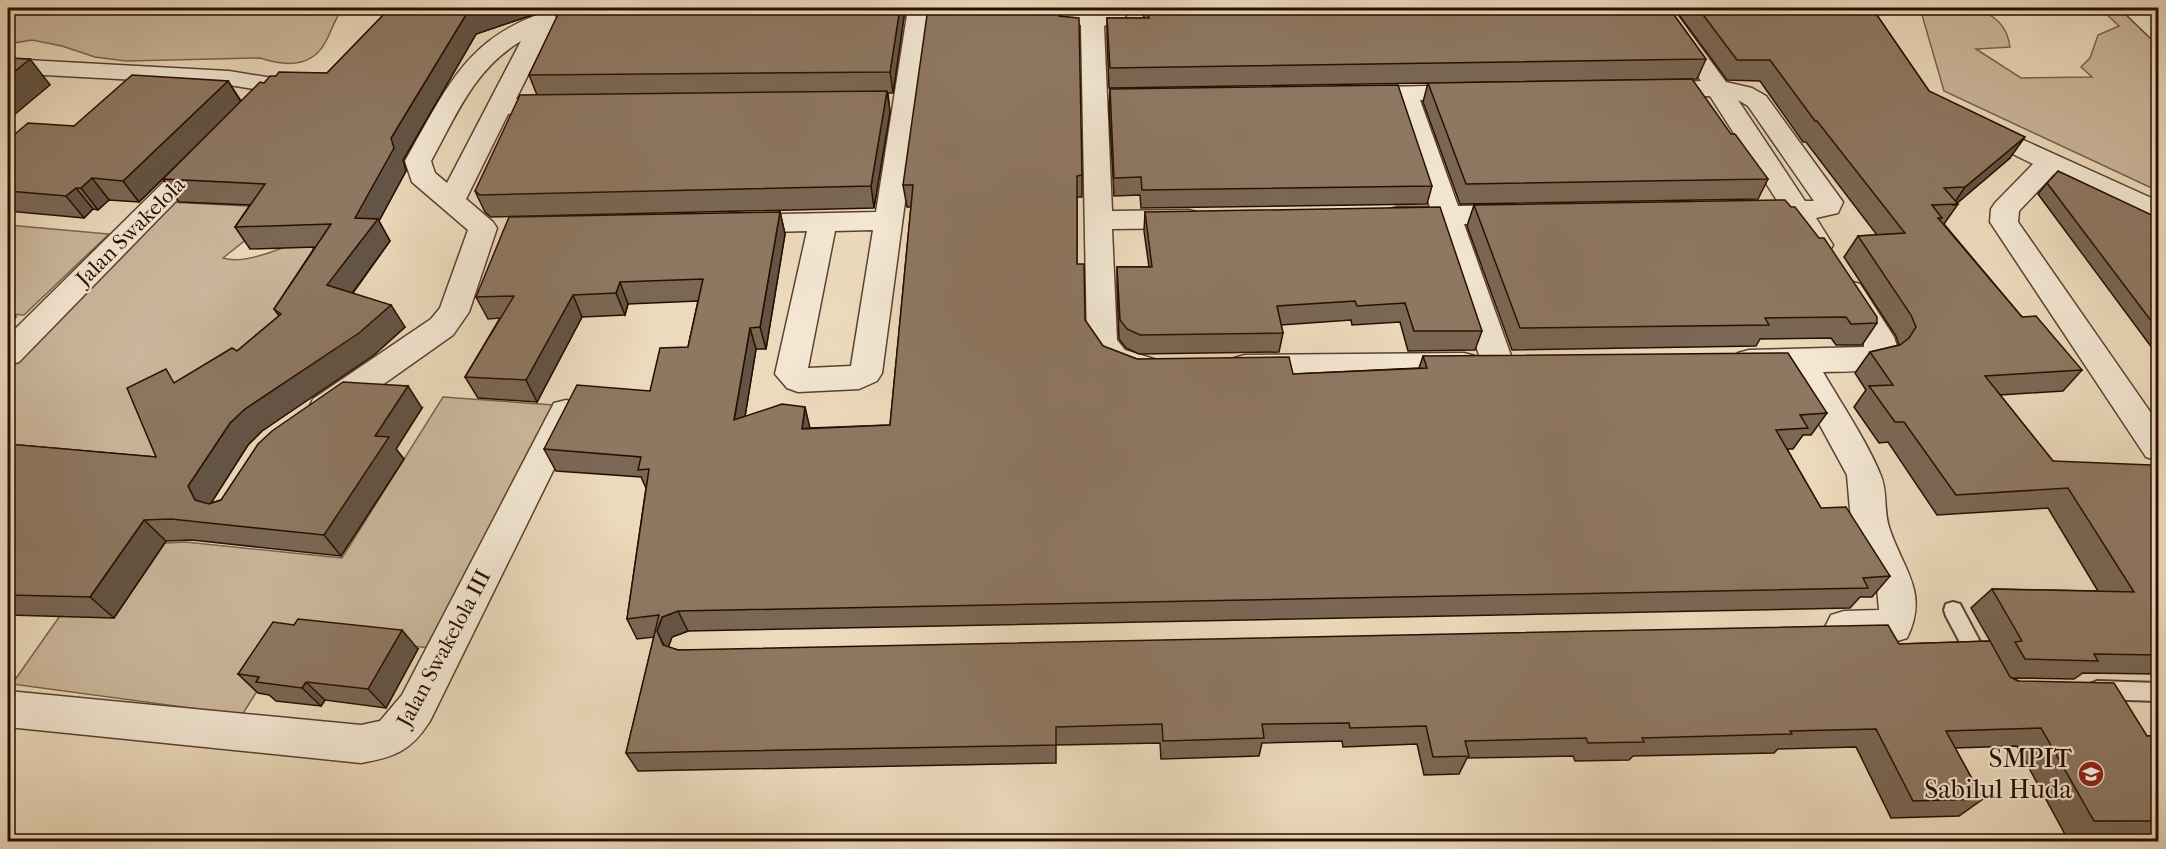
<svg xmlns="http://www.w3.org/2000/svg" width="2166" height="849" viewBox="0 0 2166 849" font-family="'IM FELL French Canon',serif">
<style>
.green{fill:#cbb79c;stroke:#7a624e;stroke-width:1.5}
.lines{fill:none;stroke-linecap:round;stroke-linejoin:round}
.service-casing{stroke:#5a412f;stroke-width:4}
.minor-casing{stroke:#5a412f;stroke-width:3}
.service{fill:#f3e7d3;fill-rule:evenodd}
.minor{fill:#f3e7d3;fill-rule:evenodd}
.wall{fill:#7a6754;stroke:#290e00;stroke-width:1.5}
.shaded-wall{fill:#635445;stroke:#290e00;stroke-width:1.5}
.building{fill:#8e7862;stroke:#290e00;stroke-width:1.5}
.labels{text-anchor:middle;stroke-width:4.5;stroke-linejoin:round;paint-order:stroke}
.street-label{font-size:22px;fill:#290e00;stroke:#f3e7d3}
.near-poi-label{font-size:27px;fill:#290e00;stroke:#f3e7d3;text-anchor:end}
</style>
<rect width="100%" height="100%" fill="#ecdabc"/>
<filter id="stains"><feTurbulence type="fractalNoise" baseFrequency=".00333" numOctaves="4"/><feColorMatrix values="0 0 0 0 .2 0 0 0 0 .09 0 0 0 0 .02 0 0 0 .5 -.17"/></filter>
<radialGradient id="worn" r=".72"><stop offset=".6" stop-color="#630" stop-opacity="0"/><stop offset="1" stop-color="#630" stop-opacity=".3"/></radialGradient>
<g class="green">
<path d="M 8,8 L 343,8 C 335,18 332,30 326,41 C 312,69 284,66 260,58 L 126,61 L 95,57 L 62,46 L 32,40 L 8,44 Z"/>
<path d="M 1920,8 C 1956,8 2004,1 2010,47 L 1976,49 L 2021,78 L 2092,77 L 2081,67 L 2090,58 L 2098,35 L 2119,26 L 2100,8 L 2123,8 L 2158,40 L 2158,191 L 1944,91 Z"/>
<path d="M 168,202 L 286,208 L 223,258 C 246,266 289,245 311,236 L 315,264 L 300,326 L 162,453 L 128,477 L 8,464 L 8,367 Z"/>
<polygon points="8,225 109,234 24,315 8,314"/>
<polygon points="443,397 554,405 430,648 293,634 242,715 12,684 109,546 185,542 342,558"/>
</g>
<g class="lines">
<defs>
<g id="service">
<polygon points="1953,602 1960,604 1987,655 1990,661 1987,667 1980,670 1973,667 1946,616 1944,610 1946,604"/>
<polygon points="2097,681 2158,683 2158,701 2097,699 2090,696 2087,690 2090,684"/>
</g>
<g id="minor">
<path d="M 559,8 L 609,8 L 612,12 L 609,17 C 590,22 572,18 553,25 L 516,99 L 560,98 L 569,101 L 573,106 L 569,111 L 508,114 L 466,199 L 493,222 L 497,228 L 469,312 L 453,335 L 337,417 L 325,420 L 313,417 L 309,408 L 313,399 L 431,319 L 440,308 L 468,230 L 412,182 L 405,161 C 448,86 467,33 559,8 ZM 521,41 L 447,183 L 435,173 L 431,161 C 457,114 474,69 521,41 Z"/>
<path d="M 846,8 L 931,8 L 882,373 L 877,381 L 859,389 L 798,392 L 787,388 L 775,374 L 807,231 L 738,233 L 728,230 L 724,224 L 728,218 L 738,215 L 876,212 L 907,15 L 849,13 ZM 873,230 L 851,366 L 808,368 L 835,231 Z"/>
<path d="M 1056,8 L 1079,8 L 1086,12 L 1095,13 L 1109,8 L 1132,8 L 1124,18 L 1104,26 L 1112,211 L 1189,210 L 1199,213 L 1203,219 L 1199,225 L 1189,228 L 1112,229 L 1117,340 L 1125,350 L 1154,359 L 1159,367 L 1154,375 C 1138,380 1117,377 1103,366 C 1096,361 1091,349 1087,342 L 1081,25 L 1064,18 Z"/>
<path d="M 1650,8 L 1672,8 L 1726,82 L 1752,88 L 1766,96 L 1843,202 L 1838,213 L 1816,218 L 1833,245 L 1829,252 L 1819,254 L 1809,252 L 1788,219 L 1768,217 L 1764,211 L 1768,205 L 1778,202 L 1710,96 L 1653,97 L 1644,95 L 1641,90 L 1644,85 L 1701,81 ZM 1738,100 L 1748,106 L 1814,201 L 1805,201 Z"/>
<polygon points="2120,8 2144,8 2158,20 2158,39 2150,37"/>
<path d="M 8,59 L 229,71 L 272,78 L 279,87 C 277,106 255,125 237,120 L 233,115 L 254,89 L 229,85 L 8,73 Z"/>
<polygon points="1469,85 1478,87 1481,92 1478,97 1420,100 1458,206 1516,205 1526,208 1530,214 1526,220 1516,223 1464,224 1514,364 1509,372 1498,375 1487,372 1482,364 1436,224 1397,225 1387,222 1383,216 1387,210 1397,207 1430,207 1395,101 1375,99 1372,94 1375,89 1384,87"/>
<polygon points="1977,119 2158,201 2158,220 2054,174 2019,211 2018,222 2158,423 2158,461 2146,457 1990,222 1991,209 1995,203 2033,164 1968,132 1964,127 1968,122"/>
<polygon points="203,150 212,152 216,158 212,164 19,362 8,365 8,336 194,152"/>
<path d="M 1849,281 L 1860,284 L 1894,337 L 1898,349 C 1882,375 1850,371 1823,372 C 1841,403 1868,443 1881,476 C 1888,493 1883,512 1890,530 C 1904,571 1929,593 1907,638 C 1885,646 1853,647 1831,639 L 1825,627 L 1831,615 L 1844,611 L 1879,610 L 1877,588 L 1851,521 L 1847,475 L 1791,372 L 1749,372 L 1738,369 L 1733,361 L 1738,353 L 1749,350 L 1864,347 L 1864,338 L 1834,291 L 1838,284 Z"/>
<polygon points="1464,353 1475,356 1480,364 1475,372 1464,375 1245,377 1234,374 1229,366 1234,358 1245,355"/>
<path d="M 566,400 L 578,403 L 582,412 L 430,721 C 411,751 395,757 361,763 L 8,727 L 8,691 L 361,725 L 380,721 L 402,695 L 554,403 Z"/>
</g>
</defs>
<use href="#service" class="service-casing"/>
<use href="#minor" class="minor-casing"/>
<use href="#service" class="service"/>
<use href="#minor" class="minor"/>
</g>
<g class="wall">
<polygon points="390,8 903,8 904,17 893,93 888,93 890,112 874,208 491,217 485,212 475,191 537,95 529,75 557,18 553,8 476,34 403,160 406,171 379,221 390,241 353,293 405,327 374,355 262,431 248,445 211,503 221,500 422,408 396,449 404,459 341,556 192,540 166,541 114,618 8,615 8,444 156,457 176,382 237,351 279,316 274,309 315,247 250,249 235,227 250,205 179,202 163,179 139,202 109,200 98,210 93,209 84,218 8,211 8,140 74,126 228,81 241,101 264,83 276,76 327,73"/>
<polygon points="1142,8 1669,8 1706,59 1697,79 1443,83 1731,134 1768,179 1758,199 1460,204 1423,102 1428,83 1109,88 1107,38 1107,18 1144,18"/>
<polygon points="1674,8 1872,8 1929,91 2010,158 1957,203 1958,204 1944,224 2022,317 2082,370 2063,391 2000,395 2053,461 2158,476 2158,674 2083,673 2074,679 2012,678 2147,736 2158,736 2158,838 2067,838 2017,746 1955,748 1983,799 1959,816 1891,818 1856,747 1778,749 1774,753 1633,756 1629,760 1575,761 1573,756 1467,758 1459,774 1424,775 1417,744 1343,747 1342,741 1262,743 1259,756 1161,759 1160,743 1056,745 1056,763 638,771 626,753 654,637 637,639 627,619 646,488 641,477 556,471 544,449 650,391 688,347 698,301 628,304 625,315 582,317 537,402 478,398 465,377 500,318 488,319 476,297 780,212 785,234 766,349 756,349 745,416 810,428 890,425 911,207 907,207 903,185 1059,17 1082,175 1082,197 1077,197 1077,264 1085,320 1103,346 1137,359 1293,374 1419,368 1423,356 1827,413 1811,435 1803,435 1793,449 1787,449 1821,508 1890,576 1872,597 1860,597 1850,608 688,631 672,637 668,647 678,650 1899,644 1990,641 1971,608 1992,589 2098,591 2048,508 1937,515 1888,442 1879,443 1854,407 1866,390 1855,373 1870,352 1899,345 1896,336 1844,257 1858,236 1877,235 1806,142 1803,142 1760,81 1727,80"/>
<polygon points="2147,8 2158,8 2158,17"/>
<polygon points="1110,89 1432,186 1427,204 1141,208 1140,195 1114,196 1109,107"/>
<polygon points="2047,183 2158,218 2158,356 2038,194"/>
<polygon points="1474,205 1791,207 1877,323 1862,345 1836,345 1831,338 1760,339 1756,346 1512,350 1467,226"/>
<polygon points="1145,212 1482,331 1475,350 1408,351 1400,322 1352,325 1351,320 1281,325 1283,333 1279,352 1139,354 1126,348 1119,339 1117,286 1117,267 1149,267 1144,231"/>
<polygon points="418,649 386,708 325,700 321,706 276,701 269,695 258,693 238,674"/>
</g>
<g class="shaded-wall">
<polygon points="483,8 553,8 476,34 403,160 406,171 379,221 390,241 342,307 327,285 355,218 391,138 467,13"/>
<polygon points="900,8 903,8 904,17 893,93 890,72"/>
<polygon points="30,59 50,85 8,120 8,77"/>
<polygon points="228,81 241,102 139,202 123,181"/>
<polygon points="887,91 890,112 874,208 871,186"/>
<polygon points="2025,137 2010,158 1955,205 1953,205 1965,187"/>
<polygon points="92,178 109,200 98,210 81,188"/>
<polygon points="76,188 93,209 84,218 66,196"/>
<polygon points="780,212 785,234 766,349 760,327"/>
<polygon points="620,282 628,304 625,315 616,293"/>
<polygon points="573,295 582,317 537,402 526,380"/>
<polygon points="391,305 405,327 374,355 262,431 248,445 208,508 195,500 188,486 230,423 245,409"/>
<polygon points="8,308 16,317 8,325"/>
<polygon points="750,328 756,349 741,441 734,420"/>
<polygon points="408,386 422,408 396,449 404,459 341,556 324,535 375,436"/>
<polygon points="805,407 810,428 802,429"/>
<polygon points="144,520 166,541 114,618 90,597"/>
<polygon points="678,611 688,631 672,637 667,651 673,664 657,631 662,617"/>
<polygon points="402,630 418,649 386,708 368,689"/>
<polygon points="306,682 325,700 321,706 302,688"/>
</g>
<g class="building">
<polygon points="390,8 483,8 467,13 391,138 394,148 355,218 378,219 327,285 391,305 359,333 245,409 230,423 188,486 195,500 209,504 221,500 258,444 272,431 343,382 408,386 375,436 389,437 324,535 171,519 144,520 90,597 8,595 8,444 156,457 127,388 166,369 174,383 232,348 237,351 281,314 274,309 331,224 235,227 265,184 163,179 260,82 264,83 270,76 276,76 279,72 327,73"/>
<polygon points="556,8 900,8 890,72 529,75 560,10"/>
<polygon points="928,8 1059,8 1059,16 1079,18 1082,175 1077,176 1077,264 1084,264 1085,320 1103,346 1137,359 1289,357 1293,374 1427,368 1423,356 1788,353 1827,413 1800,415 1808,428 1776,430 1821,508 1846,507 1890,576 1863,578 1868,588 678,611 662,617 657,631 663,645 678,650 1888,625 1899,644 1990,641 2010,677 2018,681 2114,683 2147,736 2158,736 2158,821 2094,821 2041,728 1946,731 1983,799 1913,801 1876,729 1790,731 1792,734 1642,738 1644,742 1588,743 1586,738 1465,741 1469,756 1433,757 1426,726 1350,728 1349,723 1262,724 1264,738 1163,741 1162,724 1056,727 1056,745 626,753 659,615 627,619 649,469 638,470 641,457 544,449 577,385 650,391 660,348 688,347 703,279 620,282 616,293 573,295 526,380 465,377 514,296 476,297 509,217 780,212 760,327 750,328 734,420 782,404 805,407 802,429 890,425 913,185 903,185"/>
<polygon points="1147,8 1669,8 1706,59 1110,68 1107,18 1149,18"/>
<polygon points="1698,8 1872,8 1929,91 2025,137 1965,187 1944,188 1958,204 1932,205 1942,218 1938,218 2022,317 2036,316 2082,370 1985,376 2053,461 2151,465 2158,476 2158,655 2094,654 2098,661 2025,659 2015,642 2022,641 1992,589 2134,592 2068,488 1956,495 1904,422 1895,422 1869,386 1893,385 1870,352 1900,345 1909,338 1916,327 1911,315 1858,236 1905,233 1817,121 1815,121 1770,60 1737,60"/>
<polygon points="8,58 30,59 8,77"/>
<polygon points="132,75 228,81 123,181 92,178 81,188 76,188 66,196 8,191 8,140 28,123 74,126"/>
<polygon points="1692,79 1731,134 1735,134 1768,179 1466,184 1428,83"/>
<polygon points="1398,85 1432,186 1142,190 1141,177 1114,178 1110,89"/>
<polygon points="887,91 871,186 480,195 475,191 520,95"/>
<polygon points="2058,171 2158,218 2158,330 2047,183"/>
<polygon points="1785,200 1791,207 1795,207 1819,238 1824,238 1877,317 1877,323 1851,324 1846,317 1765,318 1769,325 1520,328 1474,205"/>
<polygon points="1440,207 1482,331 1414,331 1405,303 1357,306 1355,301 1277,306 1283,333 1140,335 1127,329 1120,320 1117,267 1152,267 1145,212"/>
<polygon points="298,619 402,630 368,689 306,682 302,688 256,682 259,677 238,674 273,622 294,625"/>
</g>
<defs>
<symbol id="school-disc" viewBox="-11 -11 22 22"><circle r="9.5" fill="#8f2418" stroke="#f3e7d3"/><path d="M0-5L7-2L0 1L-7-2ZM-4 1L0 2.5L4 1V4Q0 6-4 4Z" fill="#fff"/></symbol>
</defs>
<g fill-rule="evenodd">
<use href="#school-disc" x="2076" y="759" width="30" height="30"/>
</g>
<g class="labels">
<g class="street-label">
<text transform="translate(130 231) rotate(-45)" y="8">Jalan Swakelola</text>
<text transform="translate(443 648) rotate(-62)" y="8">Jalan Swakelola III</text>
</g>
<g class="near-poi-label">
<text x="2072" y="767">SMPIT<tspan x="2072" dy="31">Sabilul Huda</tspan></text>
</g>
</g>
<rect width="2166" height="849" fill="none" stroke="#ecdabc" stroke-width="30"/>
<rect x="9" y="9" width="2148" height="831" fill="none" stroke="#290e00" stroke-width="3"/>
<rect x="15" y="15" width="2136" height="819" fill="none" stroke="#290e00" stroke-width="1.5"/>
<rect width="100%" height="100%" filter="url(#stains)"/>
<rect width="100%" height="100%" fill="url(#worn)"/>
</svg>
